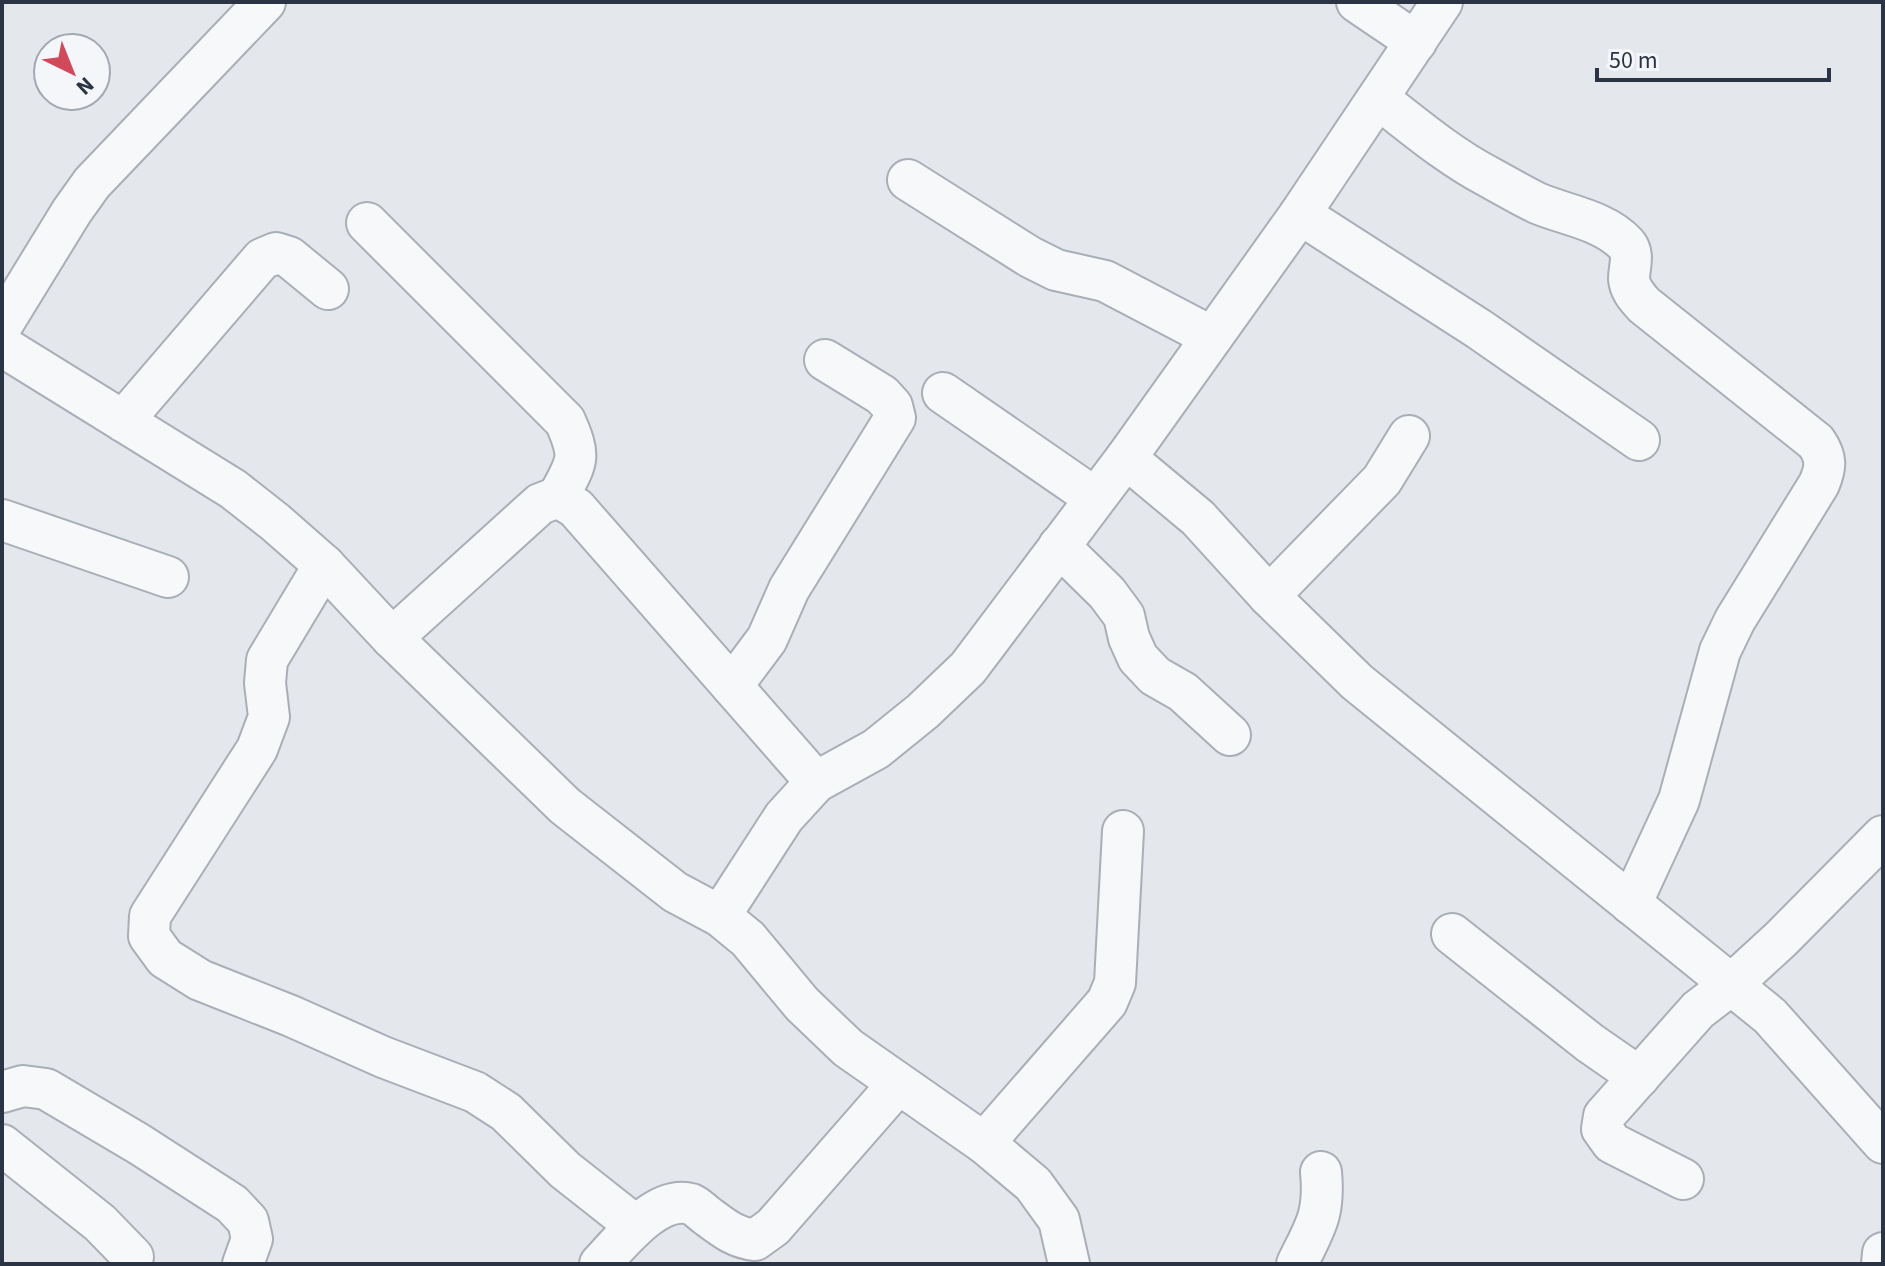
<svg xmlns="http://www.w3.org/2000/svg" width="1885" height="1266" viewBox="0 0 1885 1266" font-family="'Source Sans 3',sans-serif">
<style>
.lines{fill:none;stroke-linecap:round;stroke-linejoin:round}
.minor-casing{stroke:#a9aeb7;stroke-width:44}
.minor{stroke:#f7f8fa;stroke-width:40}
</style>
<rect width="100%" height="100%" fill="#e4e7ec"/>
<g class="lines">
<defs>
<g id="minor">
<polyline points="1357,2 1416,42"/>
<path d="M 1379,99 C 1415,127 1449,156 1489,177 C 1505,186 1521,195 1537,203 C 1565,215 1604,220 1626,244 C 1635,254 1629,267 1629,279 C 1630,290 1637,297 1644,305 L 1816,442 C 1827,458 1826,467 1819,484 L 1735,620 L 1720,651 L 1679,800 L 1631,904"/>
<polyline points="908,180 1030,257 1056,270 1105,281 1212,337"/>
<polyline points="1300,214 1479,329 1639,440"/>
<path d="M 367,223 L 565,421 C 582,459 577,461 558,497"/>
<polyline points="2,325 72,211 92,183 265,2"/>
<polyline points="2,346 233,489 275,522 324,565 392,638 565,806 675,892 720,916 748,939 802,1004 848,1048 984,1143 1033,1184 1059,1220 1069,1264"/>
<polyline points="943,393 1095,498"/>
<polyline points="123,421 262,259 276,253 289,257 328,289"/>
<polyline points="1126,458 1198,518 1269,596 1357,682 1770,1016 1883,1143"/>
<polyline points="2,520 168,577"/>
<polyline points="1059,546 1107,593 1124,616 1129,638 1138,658 1155,676 1183,692 1230,735"/>
<polyline points="324,565 267,660 265,683 269,717 257,749 150,916 149,936 165,958 200,980 291,1016 383,1057 475,1092 506,1112 565,1170 636,1226"/>
<polyline points="1269,596 1382,480 1409,436"/>
<polyline points="392,638 540,504 558,497 576,508 816,782"/>
<polyline points="732,686 767,639 789,589 895,418 892,406 882,395 825,360"/>
<polyline points="720,916 784,817 816,782 876,749 923,711 968,668 1126,458 1300,214 1442,2"/>
<polyline points="1452,934 1590,1043 1639,1077"/>
<polyline points="2,1092 23,1086 46,1089 139,1144 232,1204 248,1221 252,1239 243,1264"/>
<polyline points="984,1143 1107,1002 1115,983 1123,831"/>
<polyline points="2,1145 100,1223 133,1257"/>
<polyline points="1683,1179 1612,1143 1602,1129 1604,1116 1698,1010 1732,984 1781,939 1883,836"/>
<path d="M 600,1264 C 620,1243 657,1194 691,1204 C 696,1206 701,1211 706,1215 C 722,1227 735,1238 755,1240 L 773,1227 L 898,1084"/>
<path d="M 1297,1264 C 1315,1227 1325,1215 1321,1172"/>
<polyline points="1882,1264 1883,1253"/>
</g>
</defs>
<use href="#minor" class="minor-casing"/>
<use href="#minor" class="minor"/>
</g>
<rect width="1885" height="1266" fill="none" stroke="#2b3445" stroke-width="8"/>
<g transform="translate(72 72) rotate(137)"><circle r="38" fill="#f4f6f9" stroke="#a4a8b1" stroke-width="2"/>
<path d="M0-6L14 30L0 20L-14 30Z" fill="#d1495b"/>
<text y="-12" font-size="22" font-weight="bold" text-anchor="middle" fill="#2b3445">N</text>
</g>
<path d="M1597 68v12h232v-12" fill="none" stroke="#2b3445" stroke-width="4"/>
<text x="1609" y="68" font-size="24" fill="#2b3445" stroke="#f4f6f9" stroke-width="6" paint-order="stroke">50 m</text>
</svg>
